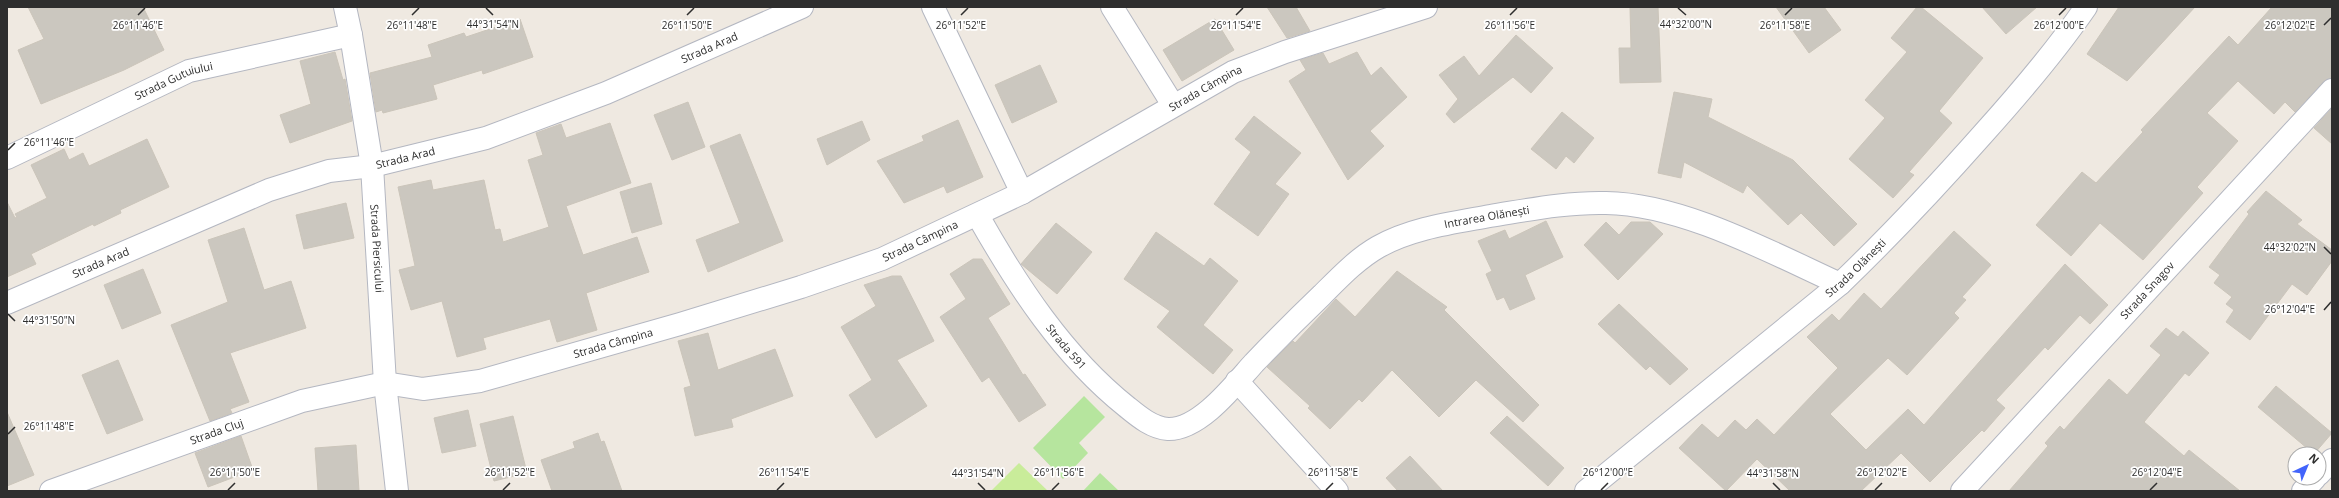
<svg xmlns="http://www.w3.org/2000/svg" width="2339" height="498" viewBox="0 0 2339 498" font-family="'Open Sans',sans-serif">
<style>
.green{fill:#b6e59e}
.pitch{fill:#c9ec9a}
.building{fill:#cbc7bf;stroke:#cbc5ba}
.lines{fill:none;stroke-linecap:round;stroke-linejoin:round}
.street-casing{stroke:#b4b7c1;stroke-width:24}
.street{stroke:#fff;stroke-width:22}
.ticks{fill:none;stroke:#2e2e2e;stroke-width:1.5}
.labels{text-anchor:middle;stroke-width:3.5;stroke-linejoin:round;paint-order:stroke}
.street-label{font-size:11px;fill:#2e2e2e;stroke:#fff}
.ticks-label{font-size:10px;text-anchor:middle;fill:#2e2e2e;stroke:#fff;stroke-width:3.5;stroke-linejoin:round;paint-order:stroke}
</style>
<rect width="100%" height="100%" fill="#efe9e1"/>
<g class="green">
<polygon points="1084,396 1105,417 1079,443 1088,453 1063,479 1033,448"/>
<polygon points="1100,473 1119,491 1083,491"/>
</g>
<polygon class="pitch" points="1019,463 1048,491 991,491"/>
<g class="building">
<polygon points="28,7 143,7 164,50 124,70 41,104 18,50 44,39"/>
<polygon points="1267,7 1296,7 1310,31 1287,38"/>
<polygon points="1630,7 1658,7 1661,82 1620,83 1619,48 1631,48"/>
<polygon points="1776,7 1824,7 1841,30 1809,53"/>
<polygon points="1917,7 1921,7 1983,58 1939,111 1952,123 1909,172 1914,175 1893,198 1849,159 1885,118 1865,100 1907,52 1891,38"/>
<polygon points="1982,7 2037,7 2006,34"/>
<polygon points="2119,7 2195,7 2127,81 2087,54"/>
<polygon points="2272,7 2332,7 2332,78 2323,82 2295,112 2285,102 2274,114 2238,81 2207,113 2238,141 2197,187 2203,193 2143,260 2100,223 2071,256 2036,225 2082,172 2096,183 2143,132 2141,130 2229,36 2238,45"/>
<polygon points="520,19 533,57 483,74 482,70 433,85 437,99 383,113 382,110 376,112 370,73 432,57 428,45 464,33 466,37"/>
<polygon points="1215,19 1234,50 1182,81 1163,50"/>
<polygon points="1516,35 1553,68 1531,93 1513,77 1454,123 1446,114 1458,99 1439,75 1464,56 1479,76"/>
<polygon points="335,52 343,80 345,79 352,121 290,143 280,115 311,104 300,61"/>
<polygon points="1357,52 1371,76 1381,67 1407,97 1370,131 1384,146 1348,180 1289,81 1306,70 1300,60 1323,53 1329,64"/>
<polygon points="1040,65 1057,102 1012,123 995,85"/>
<polygon points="1674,92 1712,99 1708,117 1793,160 1857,224 1834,246 1801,213 1788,225 1747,185 1743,193 1684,162 1681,178 1658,173"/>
<polygon points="688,102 705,147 672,160 654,115"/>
<polygon points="2332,108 2332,144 2314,128"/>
<polygon points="1562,112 1594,138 1574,163 1566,156 1556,169 1531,149"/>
<polygon points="1254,116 1301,153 1275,184 1289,194 1258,236 1214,204 1251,152 1235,139"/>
<polygon points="958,120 983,177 947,193 944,186 904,203 877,161 924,141 922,136"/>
<polygon points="862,121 870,140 827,165 817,139"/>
<polygon points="610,123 631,183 566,206 583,255 637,237 649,272 586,293 597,330 557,342 550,319 483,338 486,349 457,357 442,301 411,310 399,270 415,266 398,187 431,180 433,190 484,180 495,230 500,229 503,242 549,227 528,160 543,155 536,133 561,124 566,138"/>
<polygon points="740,134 783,241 708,272 696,240 740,223 710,146"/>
<polygon points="147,139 169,187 120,210 121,213 94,226 93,224 31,254 36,264 7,277 7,202 15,218 17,217 15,214 47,198 31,165 64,149 69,160 83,153 89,166"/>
<polygon points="651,183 662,224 632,233 620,192"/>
<polygon points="2266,191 2302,220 2297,224 2332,250 2332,261 2307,295 2292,284 2250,340 2226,322 2234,310 2226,304 2232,297 2214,283 2220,275 2209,267 2249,214 2247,212"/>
<polygon points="346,203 354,238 304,249 296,215"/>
<polygon points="1546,221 1563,257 1525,275 1535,299 1510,310 1504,297 1497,300 1486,274 1492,271 1478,241 1505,230 1509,239"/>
<polygon points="1606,222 1619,235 1631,222 1650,222 1663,234 1618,280 1584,245"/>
<polygon points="1056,223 1092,252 1057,294 1021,264"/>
<polygon points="244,228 264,290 291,281 306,328 230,353 249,402 230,409 232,413 210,421 171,325 228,302 208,240"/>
<polygon points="1954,231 1991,265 1962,297 1966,300 1954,313 1959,318 1907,375 1888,358 1830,414 1866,450 1908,409 1924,425 2065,264 2108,305 2090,324 2080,315 2048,350 2045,347 1996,400 2005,408 1984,432 1982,430 1930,482 1901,453 1861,491 1790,491 1757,459 1726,491 1679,448 1702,424 1718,438 1735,420 1746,430 1757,419 1774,435 1838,368 1807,337 1832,314 1839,321 1864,293 1881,309"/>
<polygon points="1156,232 1204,266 1210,258 1238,281 1203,325 1233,350 1213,374 1157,327 1170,311 1124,279"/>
<polygon points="973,259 982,259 1010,304 988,318 1023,375 1025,374 1046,405 1019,422 989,377 982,382 940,317 966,299 950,274"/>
<polygon points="143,269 161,313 122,329 104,285"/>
<polygon points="1397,271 1447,307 1444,310 1539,405 1523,422 1476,380 1439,417 1392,370 1362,402 1359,399 1330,429 1308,408 1310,406 1267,367 1293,341 1295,343 1336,299 1355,317"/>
<polygon points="892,276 901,276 934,341 897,360 927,406 876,438 849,395 872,380 841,327 876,306 864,285"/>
<polygon points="1619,304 1688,369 1670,385 1650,366 1646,370 1598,324"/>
<polygon points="2166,328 2178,337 2183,331 2209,353 2189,376 2185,373 2144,422 2184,456 2189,450 2240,491 2009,491 2048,446 2045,443 2060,426 2064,430 2109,379 2127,395 2161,355 2150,346"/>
<polygon points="708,333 718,370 775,349 793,396 731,419 733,427 695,436 684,388 691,386 678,341"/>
<polygon points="118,360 143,420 107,434 82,375"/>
<polygon points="2276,386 2332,433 2314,454 2258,407"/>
<polygon points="468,410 476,446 442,453 434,418"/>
<polygon points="7,412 34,475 7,486"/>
<polygon points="513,416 527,473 494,481 480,424"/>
<polygon points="1507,416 1564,468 1548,486 1490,433"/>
<polygon points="598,433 601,442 604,441 622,491 552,491 541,460 575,448 573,442"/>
<polygon points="241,436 253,470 208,487 195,453"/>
<polygon points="356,445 359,491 318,491 315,448"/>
<polygon points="1410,456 1443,491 1398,491 1386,478"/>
</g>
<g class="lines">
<defs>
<g id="street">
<path id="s1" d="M 345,7 L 351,35 L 372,166 L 385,383 L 397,491"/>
<polyline points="933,7 1022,193"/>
<polyline points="1112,7 1173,105"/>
<path id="s2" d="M 7,158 L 189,71 L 351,35"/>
<path id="s3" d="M 978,216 C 1017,285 1063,356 1127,407 C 1138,416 1152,428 1168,429 C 1200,430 1235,384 1254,363 C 1276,340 1299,317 1322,295 C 1339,278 1357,259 1378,247 C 1412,228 1452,223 1490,216 C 1528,210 1566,202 1606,203 C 1682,204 1770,252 1840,284"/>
<path id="s4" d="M 7,303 L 269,190 L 329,171 L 372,166 L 486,138 L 606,93 L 802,7"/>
<polyline points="1237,381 1337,491"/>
<polyline points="2319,474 2332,460"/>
<path id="s5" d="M 51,491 L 302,401 L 385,383 L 423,389 L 480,381 L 680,324 L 801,287 L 882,259 L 1022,193 L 1233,72 L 1285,52 L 1426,7"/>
<path id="s6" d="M 1586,491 L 1840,284 C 1890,236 1937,186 1983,134 C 2019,94 2055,52 2086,7"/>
<path id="s7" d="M 1962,491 L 2332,90"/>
<polyline points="2303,491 2315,478"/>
</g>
</defs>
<use href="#street" class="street-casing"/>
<use href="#street" class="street"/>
</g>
<path class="ticks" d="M 486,8 L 493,15M 1678,8 L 1686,15M 138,15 L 145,8M 412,15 L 419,8M 687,15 L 694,8M 961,15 L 968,8M 1236,15 L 1243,8M 1510,15 L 1517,8M 1785,15 L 1792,8M 2059,15 L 2066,8M 2324,25 L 2331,18M 8,150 L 15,143M 2324,247 L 2331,254M 2324,310 L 2331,302M 8,314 L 15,321M 8,434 L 15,427M 978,483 L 985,490M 1773,483 L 1780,490M 228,490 L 235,483M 503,490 L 510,483M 777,490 L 784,483M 1052,490 L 1059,483M 1326,490 L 1333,483M 1601,490 L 1608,483M 1875,490 L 1882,483M 2150,490 L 2157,483"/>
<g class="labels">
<g class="street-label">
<text dy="4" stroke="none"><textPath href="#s4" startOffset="750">Strada Arad</textPath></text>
<text dy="4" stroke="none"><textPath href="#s2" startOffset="184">Strada Gutuiului</textPath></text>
<text dy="4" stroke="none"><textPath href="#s5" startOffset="1234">Strada Câmpina</textPath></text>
<text dy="4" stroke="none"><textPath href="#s4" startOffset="426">Strada Arad</textPath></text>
<text dy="4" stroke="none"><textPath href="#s3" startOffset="686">Intrarea Olănești</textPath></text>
<text dy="4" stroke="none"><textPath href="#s5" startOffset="910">Strada Câmpina</textPath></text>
<text dy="4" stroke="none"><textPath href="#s1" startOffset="244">Strada Piersicului</textPath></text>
<text dy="4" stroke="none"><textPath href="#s4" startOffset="102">Strada Arad</textPath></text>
<text dy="4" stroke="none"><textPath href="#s6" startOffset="350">Strada Olănești</textPath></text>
<text dy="4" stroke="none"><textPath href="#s7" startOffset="273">Strada Snagov</textPath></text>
<text dy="4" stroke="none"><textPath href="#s5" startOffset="586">Strada Câmpina</textPath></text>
<text dy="4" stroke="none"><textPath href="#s3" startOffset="158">Strada 591</textPath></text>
<text dy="4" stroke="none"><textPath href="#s5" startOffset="176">Strada Cluj</textPath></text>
</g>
</g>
<g class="ticks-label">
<text x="493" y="28">44°31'54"N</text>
<text x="1686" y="28">44°32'00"N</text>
<text x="1785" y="29">26°11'58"E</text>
<text x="138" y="29">26°11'46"E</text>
<text x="412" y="29">26°11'48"E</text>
<text x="687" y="29">26°11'50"E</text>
<text x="961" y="29">26°11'52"E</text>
<text x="1236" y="29">26°11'54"E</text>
<text x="1510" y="29">26°11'56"E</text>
<text x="2059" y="29">26°12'00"E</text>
<text x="2290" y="29">26°12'02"E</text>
<text x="49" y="146">26°11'46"E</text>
<text x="2290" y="251">44°32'02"N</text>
<text x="2290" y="313">26°12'04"E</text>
<text x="49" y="324">44°31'50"N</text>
<text x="49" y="430">26°11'48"E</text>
<text x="235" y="476">26°11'50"E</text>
<text x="510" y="476">26°11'52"E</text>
<text x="784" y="476">26°11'54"E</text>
<text x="1059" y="476">26°11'56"E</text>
<text x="1333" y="476">26°11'58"E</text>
<text x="1608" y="476">26°12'00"E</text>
<text x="1882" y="476">26°12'02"E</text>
<text x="2157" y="476">26°12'04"E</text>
<text x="978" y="477">44°31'54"N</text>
<text x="1773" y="477">44°31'58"N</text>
</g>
<rect width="2339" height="498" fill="none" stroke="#2e2e2e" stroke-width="16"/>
<g transform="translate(2307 466) rotate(44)"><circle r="19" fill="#ffffff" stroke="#ababab"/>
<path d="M0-3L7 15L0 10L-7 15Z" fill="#4264fb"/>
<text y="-6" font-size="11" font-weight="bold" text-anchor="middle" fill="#2e2e2e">N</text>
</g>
</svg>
